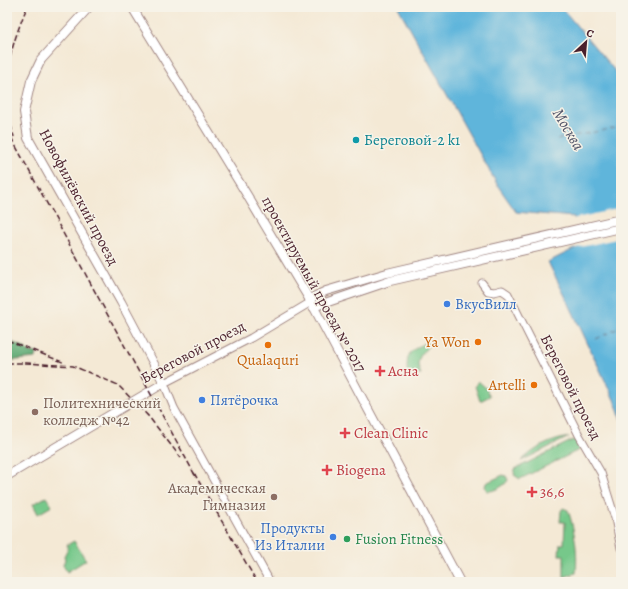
<svg xmlns="http://www.w3.org/2000/svg" width="628" height="589" viewBox="0 0 628 589" font-family="Alegreya,serif">
<style>
.green{fill:#76c88a;stroke:#60745a}
.forest{fill:#60ac76;stroke:#556650}
.water{fill:#5eb5db;stroke:#546a83}
.pier{fill:#f4e9d5}
.lines{fill:none;stroke-linecap:round;stroke-linejoin:round}
.ferry{stroke:#515469;stroke-width:1;stroke-dasharray:5 4;stroke-linecap:butt}
.minor-casing{stroke:#9f8480;stroke-width:9}
.tertiary-casing{stroke:#9f8480;stroke-width:10}
.minor{stroke:#fff;stroke-width:7}
.tertiary{stroke:#fff;stroke-width:8}
.rail{stroke:#4a1f2b;stroke-width:1.5;stroke-dasharray:6 3;stroke-linecap:butt}
.culture-dot{fill:#0f9aa8;stroke:#f7f3e8;stroke-width:1.5}
.shop-dot{fill:#3f7fe0;stroke:#f7f3e8;stroke-width:1.5}
.food-dot{fill:#e8710a;stroke:#f7f3e8;stroke-width:1.5}
.health-dot{fill:#e0444e;stroke:#f7f3e8;stroke-width:1.5}
.education-dot{fill:#8d6e63;stroke:#f7f3e8;stroke-width:1.5}
.leisure-dot{fill:#2e9e5b;stroke:#f7f3e8;stroke-width:1.5}
.labels{text-anchor:middle;stroke-width:3;stroke-linejoin:round;paint-order:stroke}
.culture-label{font-size:15px;fill:#0d838f;stroke:#f7f3e8;text-anchor:start}
.street-label{font-size:15px;fill:#4a1f2b;stroke:#f7f3e8}
.shop-label{font-size:15px;fill:#366cbe;stroke:#f7f3e8;text-anchor:start}
.food-label{font-size:15px;fill:#c56008;stroke:#f7f3e8;text-anchor:end}
.health-label{font-size:15px;fill:#be3a42;stroke:#f7f3e8;text-anchor:start}
.education-label{font-size:15px;fill:#785e54;stroke:#f7f3e8;text-anchor:start}
.leisure-label{font-size:15px;fill:#27864d;stroke:#f7f3e8;text-anchor:start}
.water-label{font-size:16px;font-style:italic;fill:#515469;stroke:#f7f3e8}
</style>
<rect width="100%" height="100%" fill="#f7f3e8"/>
<filter id="ink" filterUnits="userSpaceOnUse"><feTurbulence type="fractalNoise" baseFrequency=".025" numOctaves="2"/><feDisplacementMap in="SourceGraphic" scale="8" xChannelSelector="R" yChannelSelector="G"/><feConvolveMatrix kernelMatrix="1 2 1 2 8 2 1 2 1" color-interpolation-filters="sRGB"/></filter>
<filter id="wash" filterUnits="userSpaceOnUse"><feTurbulence type="fractalNoise" baseFrequency=".012" numOctaves="4" result="noise"/><feDisplacementMap in="SourceGraphic" scale="16" xChannelSelector="R" yChannelSelector="G"/><feGaussianBlur stdDeviation="0.9" result="paint"/><feColorMatrix in="noise" values="0 0 0 0 0 0 0 0 0 0 0 0 0 0 0 0 0 1.4 0 .05"/><feComposite in="paint" operator="in"/></filter>
<g filter="url(#wash)">
<rect width="100%" height="100%" fill="#f4e9d5"/>
<g class="green">
<path d="M 426,342 L 428,343 L 429,345 C 421,355 414,360 421,374 L 409,373 L 407,370 C 407,351 410,352 426,342 Z"/>
<polygon points="478,381 485,387 490,396 480,401 475,386"/>
<path d="M 569,437 L 521,461 C 535,448 550,440 569,437 Z"/>
<polygon points="573,440 580,443 579,450 520,479 514,475 515,469"/>
<path d="M 503,475 L 506,476 L 508,480 C 505,486 493,492 487,491 L 485,487 L 486,483 Z"/>
<polygon points="46,497 52,506 38,514 33,504"/>
<path d="M 563,508 L 568,510 C 575,531 578,552 576,573 L 564,577 L 564,555 L 559,555 L 560,544 L 564,544 L 565,522 L 560,522 L 561,511 Z"/>
<polygon points="74,541 86,560 67,572 63,565 65,559 64,556 68,548 67,545"/>
</g>
<polygon class="forest" points="7,340 24,347 28,351 37,353 36,358 7,361"/>
<polygon class="water" points="398,7 561,7 621,78 621,420 616,404 570,306 548,262 578,247 574,217 516,212 498,186"/>
<polygon class="pier" points="621,208 621,238 567,250 576,246 572,219"/>
<g class="lines">
<g class="ferry">
<polyline points="557,139 621,127"/>
<polyline points="596,339 621,327"/>
</g>
</g>
</g>
<g filter="url(#ink)">
<g class="lines">
<defs>
<g id="minor">
<polyline points="482,283 488,291 494,292 502,290 508,294 579,435 601,473 615,518 621,548"/>
<polyline points="270,582 174,408 164,383 251,338 311,302"/>
</g>
<g id="tertiary">
<polyline points="132,7 247,195 311,302 460,582"/>
<polyline points="309,299 326,291 387,273 621,219"/>
<polyline points="313,307 390,281 621,228"/>
<polyline points="7,476 164,383 121,302 28,138 24,112 31,81 41,60 89,7"/>
</g>
</defs>
<use href="#minor" class="minor-casing"/>
<use href="#tertiary" class="tertiary-casing"/>
<use href="#minor" class="minor"/>
<use href="#tertiary" class="tertiary"/>
<g class="rail">
<path d="M 7,75 C 10,51 18,29 27,7"/>
<polyline points="7,80 8,114 14,137"/>
<polyline points="7,130 196,477"/>
<polyline points="7,340 65,363"/>
<polyline points="7,363 26,363 73,366 118,385 149,417 181,458"/>
<polyline points="194,473 257,582"/>
</g>
</g>
</g>
<circle class="culture-dot" cx="356" cy="140" r="4"/>
<g class="shop-dot">
<circle cx="447" cy="304" r="4"/>
<circle cx="202" cy="400" r="4"/>
<circle cx="333" cy="537" r="4"/>
</g>
<g class="food-dot">
<circle cx="478" cy="342" r="4"/>
<circle cx="268" cy="345" r="4"/>
<circle cx="534" cy="385" r="4"/>
</g>
<g class="health-dot">
<path d="M378 365h4v4h4v4h-4v4h-4v-4h-4v-4h4z"/>
<path d="M343 427h4v4h4v4h-4v4h-4v-4h-4v-4h4z"/>
<path d="M325 464h4v4h4v4h-4v4h-4v-4h-4v-4h4z"/>
<path d="M530 486h4v4h4v4h-4v4h-4v-4h-4v-4h4z"/>
</g>
<g class="education-dot">
<circle cx="35" cy="412" r="4"/>
<circle cx="274" cy="497" r="4"/>
</g>
<circle class="leisure-dot" cx="347" cy="539" r="4"/>
<g class="labels">
<g class="culture-label">
<text x="364" y="145">Береговой-2 k1</text>
</g>
<g class="street-label">
<text transform="translate(79 197) rotate(62)" y="5">Новофилёвский проезд</text>
<text transform="translate(314 284) rotate(61)" y="5">проектируемый проезд № 2017</text>
<text transform="translate(193 352) rotate(-28)" y="5">Береговой проезд</text>
<text transform="translate(571 387) rotate(63)" y="5">Береговой проезд</text>
</g>
<g class="shop-label">
<text x="455" y="309">ВкусВилл</text>
<text x="210" y="405">Пятёрочка</text>
<text x="325" y="533" text-anchor="end">Продукты<tspan x="325" dy="17">Из Италии</tspan></text>
</g>
<g class="food-label">
<text x="470" y="347">Ya Won</text>
<text x="268" y="365" text-anchor="middle">Qualaquri</text>
<text x="526" y="390">Artelli</text>
</g>
<g class="health-label">
<text x="388" y="376">Асна</text>
<text x="354" y="438">Clean Clinic</text>
<text x="336" y="475">Biogena</text>
<text x="540" y="497">36,6</text>
</g>
<g class="education-label">
<text x="43" y="408">Политехнический<tspan x="43" dy="17">колледж №42</tspan></text>
<text x="266" y="493" text-anchor="end">Академическая<tspan x="266" dy="17">Гимназия</tspan></text>
</g>
<g class="leisure-label">
<text x="355" y="544">Fusion Fitness</text>
</g>
<g class="water-label">
<text transform="translate(569 129) rotate(59)" y="6">Москва</text>
</g>
</g>
<rect width="628" height="589" fill="none" stroke="#f7f3e8" stroke-width="24"/>
<g transform="translate(586 42) rotate(26)" stroke="#f7f3e8" stroke-width="3" paint-order="stroke">
<path d="M0-3L7 15L0 10L-7 15Z" fill="#4a1f2b"/>
<text y="-6" font-size="11" font-weight="bold" text-anchor="middle" fill="#4a1f2b">С</text>
</g>
</svg>
